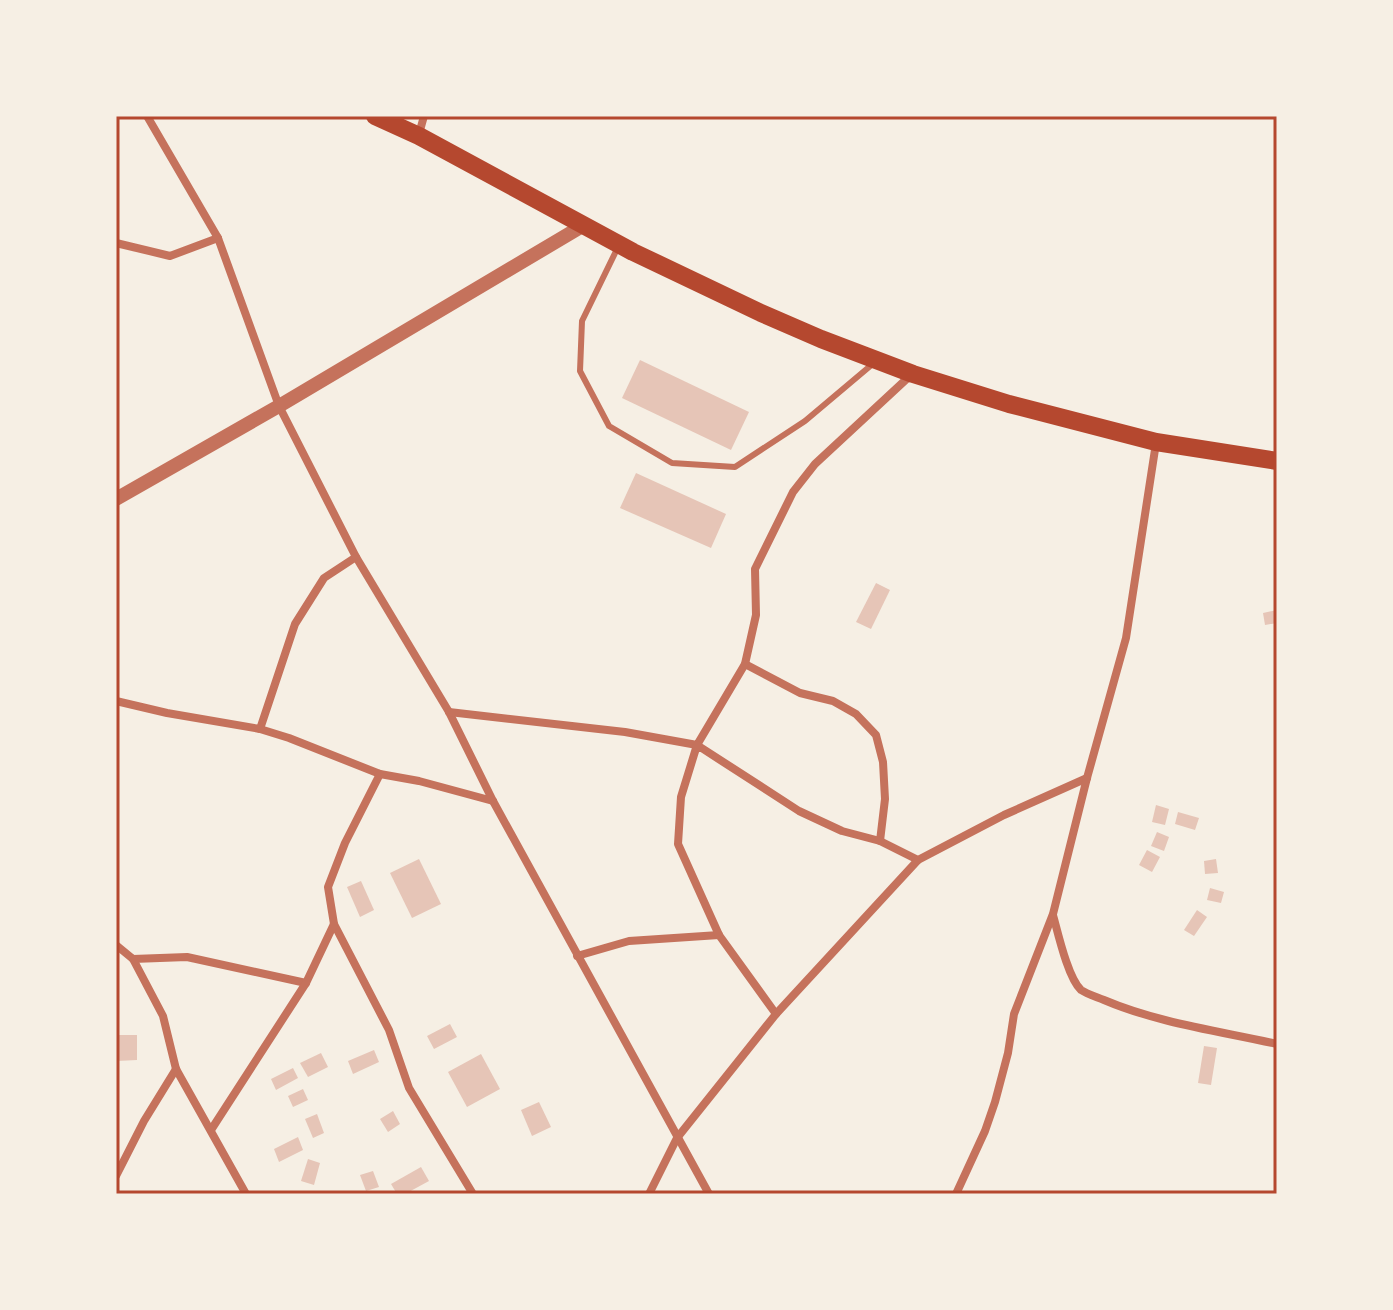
<svg xmlns="http://www.w3.org/2000/svg" width="1393" height="1310" viewBox="0 0 1393 1310" font-family="Signika,sans-serif">
<style>
.building{fill:#e6c5b7}
.lines{fill:none;stroke-linecap:round;stroke-linejoin:round}
.service{stroke:#c5725c;stroke-width:6}
.minor{stroke:#c5725c;stroke-width:8}
.tertiary{stroke:#c5725c;stroke-width:14}
.primary{stroke:#b5482f;stroke-width:18}
.neatline{fill:none;stroke:#b5482f;stroke-width:3}
</style>
<rect width="100%" height="100%" fill="#f6efe4"/>
<g class="building">
<polygon points="640,360 749,412 731,450 622,398"/>
<polygon points="636,473 726,514 711,548 620,508"/>
<polygon points="876,583 890,590 871,629 856,622"/>
<polygon points="1277,610 1277,623 1265,625 1263,613"/>
<polygon points="1156,805 1169,809 1165,825 1152,822"/>
<polygon points="1178,812 1199,818 1195,830 1175,824"/>
<polygon points="1157,832 1169,837 1164,851 1151,846"/>
<polygon points="1147,850 1160,857 1152,872 1139,865"/>
<polygon points="419,859 441,904 412,918 390,873"/>
<polygon points="1216,859 1218,873 1205,874 1204,861"/>
<polygon points="361,881 374,910 360,917 347,887"/>
<polygon points="1210,888 1224,892 1221,903 1207,900"/>
<polygon points="1197,910 1207,917 1194,936 1184,930"/>
<polygon points="450,1024 457,1037 434,1049 427,1036"/>
<polygon points="117,1035 137,1035 137,1060 117,1061"/>
<polygon points="1204,1046 1217,1048 1211,1085 1198,1083"/>
<polygon points="374,1050 379,1062 353,1074 348,1061"/>
<polygon points="321,1053 328,1067 308,1077 300,1063"/>
<polygon points="481,1054 500,1089 467,1107 448,1072"/>
<polygon points="293,1068 298,1078 276,1090 271,1079"/>
<polygon points="303,1089 308,1100 293,1107 288,1096"/>
<polygon points="539,1102 551,1127 532,1136 521,1110"/>
<polygon points="393,1111 400,1124 388,1132 380,1119"/>
<polygon points="317,1114 324,1133 313,1138 305,1119"/>
<polygon points="298,1137 303,1150 279,1162 274,1149"/>
<polygon points="308,1159 320,1163 314,1185 301,1181"/>
<polygon points="421,1167 429,1181 405,1194 397,1194 391,1184"/>
<polygon points="373,1171 379,1187 366,1191 360,1175"/>
</g>
<g class="lines">
<polyline class="service" points="618,247 582,321 580,371 609,426 672,463 735,467 805,421 875,362"/>
<g class="minor">
<polyline points="147,116 218,238 279,406 356,557 449,712 493,801 709,1194"/>
<polyline points="419,134 424,116"/>
<polyline points="116,243 170,256 218,238"/>
<polyline points="745,664 800,693 833,701 856,714 876,735 883,762 885,799 880,841"/>
<polyline points="116,701 167,713 260,729 289,738 380,774 419,781 493,801"/>
<polyline points="449,712 625,732 697,745 745,664 756,615 755,569 793,492 815,464 912,374"/>
<polyline points="260,729 295,624 324,578 356,557"/>
<path d="M 1053,915 C 1058,933 1068,978 1081,990 C 1087,994 1097,997 1104,1000 C 1158,1023 1219,1031 1277,1044"/>
<polyline points="334,924 389,1030 409,1088 473,1194"/>
<polyline points="116,945 133,959 187,957 306,983"/>
<polyline points="577,956 629,941 719,935"/>
<polyline points="133,959 163,1016 176,1069 246,1194"/>
<polyline points="776,1014 719,935 678,844 681,797 697,745 799,811 842,831 880,841 918,860"/>
<polyline points="211,1130 306,983 334,924 328,887 345,843 380,774"/>
<polyline points="116,1176 144,1121 176,1069"/>
<polyline points="649,1194 677,1138 776,1014 918,860 1004,815 1087,778"/>
<polyline points="956,1194 985,1131 995,1102 1008,1053 1014,1014 1053,914 1087,778 1126,638 1156,443"/>
</g>
<polyline class="tertiary" points="116,499 279,406 584,225"/>
<polyline class="primary" points="375,116 419,136 633,252 761,313 821,339 913,374 1009,404 1156,442 1277,461"/>
</g>
<rect width="1393" height="1310" fill="none" stroke="#f6efe4" stroke-width="236"/>
<rect x="118" y="118" width="1157" height="1074" class="neatline"/>
</svg>
